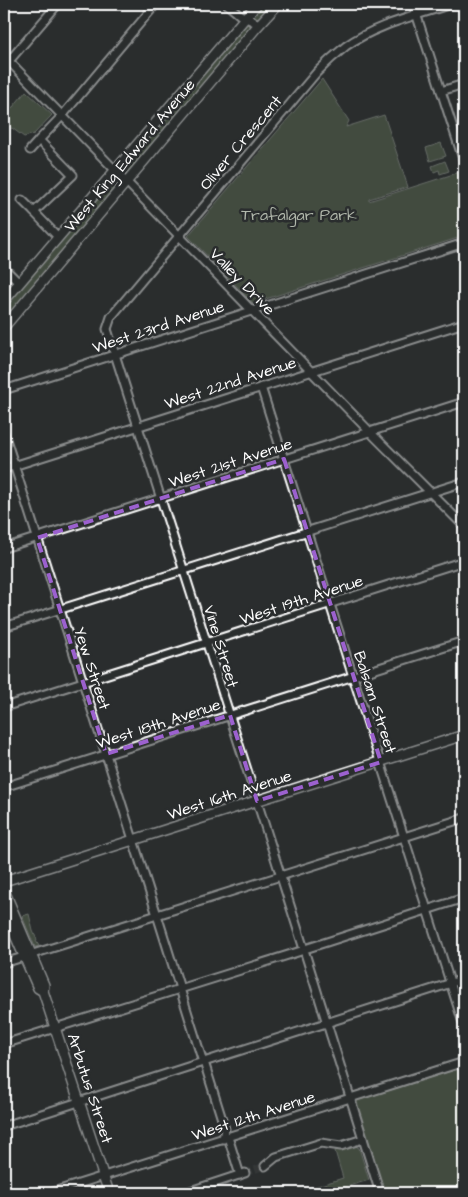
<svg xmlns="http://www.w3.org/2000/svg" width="468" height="1197" viewBox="0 0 468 1197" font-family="'Architects Daughter',sans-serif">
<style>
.green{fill:#606f57;stroke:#b0b7ab}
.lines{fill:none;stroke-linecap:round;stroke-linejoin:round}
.minor-tunnel{stroke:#3f4243;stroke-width:7;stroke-dasharray:7 3.5;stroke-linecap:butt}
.minor-casing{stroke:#fff;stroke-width:11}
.major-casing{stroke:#fff;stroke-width:12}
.minor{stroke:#2a2d2e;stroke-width:7}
.major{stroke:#2a2d2e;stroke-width:9}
.marked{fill:none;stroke:#9c61cf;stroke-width:4;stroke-dasharray:10 6;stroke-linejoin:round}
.labels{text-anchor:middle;stroke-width:5;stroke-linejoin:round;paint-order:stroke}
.street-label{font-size:16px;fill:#fff;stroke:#2a2d2e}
.park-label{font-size:16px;fill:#b0b7ab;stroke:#2a2d2e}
</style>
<rect width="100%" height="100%" fill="#2a2d2e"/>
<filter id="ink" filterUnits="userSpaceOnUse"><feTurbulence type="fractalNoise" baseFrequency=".02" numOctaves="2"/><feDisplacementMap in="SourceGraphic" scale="10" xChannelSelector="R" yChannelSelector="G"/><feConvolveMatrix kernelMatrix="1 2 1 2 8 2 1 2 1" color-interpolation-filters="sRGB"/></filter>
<g filter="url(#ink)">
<g class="green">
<polygon points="261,4 274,4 259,18 256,18 254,15"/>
<polygon points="247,23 250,23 251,27 128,173 123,172 123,169 130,157"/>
<polygon points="322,79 349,121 346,127 384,115 408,187 369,199 369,201 460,172 464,187 464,236 253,303 188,236"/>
<polygon points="26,91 52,115 34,134 24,137 12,128 4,131 4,111 13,107"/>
<polygon points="441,143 446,156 430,161 426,148"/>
<polygon points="445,161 449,171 440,174 439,170 434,172 432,166"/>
<polygon points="117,178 121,180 119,184 4,323 4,307 104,188"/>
<polygon points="29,914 33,931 37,940 36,941 39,946 35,947 22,916"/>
<polygon points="464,1067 464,1193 384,1193 356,1102 359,1100"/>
<polygon points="354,1145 359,1148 369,1180 325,1193 295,1193 343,1178 335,1151"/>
</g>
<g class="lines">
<polyline class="minor-tunnel" points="245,1173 265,1166"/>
<defs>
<g id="minor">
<polyline points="227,4 240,15 259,24"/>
<polyline points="413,4 464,162"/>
<polyline points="4,56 375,437 464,526"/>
<polyline points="9,61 58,4"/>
<polyline points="441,91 464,84"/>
<polyline points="30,150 39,140"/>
<polyline points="22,200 34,212"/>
<polyline points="58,237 34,212 73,175 39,140 62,116 156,4"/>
<polyline points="4,268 19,283"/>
<polyline points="4,281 10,275"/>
<polyline points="261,387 464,1026"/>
<polyline points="4,390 464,243"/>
<polyline points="4,433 156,912"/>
<polyline points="4,469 464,323"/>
<polyline points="4,548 464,402"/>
<polyline points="4,627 464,482"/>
<polyline points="4,707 464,561"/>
<polyline points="4,787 464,641"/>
<polyline points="160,914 464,818"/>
<polyline points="158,918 202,1059"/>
<path d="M 303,946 L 113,348 L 107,329 L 111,317 L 317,72 C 326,63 336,54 346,46 C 377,24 416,16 451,4"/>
<polyline points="308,948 464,898"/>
<polyline points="305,953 380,1193"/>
<polyline points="4,963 154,916"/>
<polyline points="4,1044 301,951"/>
<polyline points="207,1061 464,979"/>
<polyline points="205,1065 225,1129 223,1139"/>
<polyline points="4,1126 200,1063"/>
<polyline points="228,1137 240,1175"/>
<polyline points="265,1166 276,1157 321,1143 341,1146 363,1139"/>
<polyline points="50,1193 464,1062"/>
<polyline points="184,1193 245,1173"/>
</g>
<g id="major">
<polyline points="4,301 257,4"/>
<polyline points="4,327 256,28 278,4"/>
<polyline points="4,881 464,735"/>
<polyline points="4,890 44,985 43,991 109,1193"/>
<polyline points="4,910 38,988 43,991"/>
</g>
</defs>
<use href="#minor" class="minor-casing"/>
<use href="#major" class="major-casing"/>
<use href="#minor" class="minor"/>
<use href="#major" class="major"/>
</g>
</g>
<path d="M0 0H468V1197H0ZM 284,459 L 381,762 L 257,801 L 230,715 L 106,754 L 37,538 Z" fill="#2a2d2e" fill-opacity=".55" fill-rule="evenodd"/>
<path class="marked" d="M 284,459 L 381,762 L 257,801 L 230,715 L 106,754 L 37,538 Z"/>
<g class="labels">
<g class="street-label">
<text transform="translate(240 142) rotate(-50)" y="6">Oliver Crescent</text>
<text transform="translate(129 155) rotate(-50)" y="6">West King Edward Avenue</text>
<text transform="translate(243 281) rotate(46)" y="6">Valley Drive</text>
<text transform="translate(158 326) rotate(-18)" y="6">West 23rd Avenue</text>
<text transform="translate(230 382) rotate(-18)" y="6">West 22nd Avenue</text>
<text transform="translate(230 462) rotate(-18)" y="6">West 21st Avenue</text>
<text transform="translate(301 599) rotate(-18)" y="6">West 19th Avenue</text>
<text transform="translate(222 646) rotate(73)" y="6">Vine Street</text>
<text transform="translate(93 668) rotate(72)" y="6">Yew Street</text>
<text transform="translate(376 702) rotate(72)" y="6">Balsam Street</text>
<text transform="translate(158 723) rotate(-18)" y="6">West 18th Avenue</text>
<text transform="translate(229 794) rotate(-18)" y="6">West 16th Avenue</text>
<text transform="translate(91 1088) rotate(72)" y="6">Arbutus Street</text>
<text transform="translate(253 1115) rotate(-18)" y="6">West 12th Avenue</text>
</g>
<g class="park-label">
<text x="299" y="220">Trafalgar Park</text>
</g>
</g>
<rect width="468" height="1197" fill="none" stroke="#2a2d2e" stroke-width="20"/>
<rect x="10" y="10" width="448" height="1177" fill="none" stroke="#fff" stroke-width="2" filter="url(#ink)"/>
</svg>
